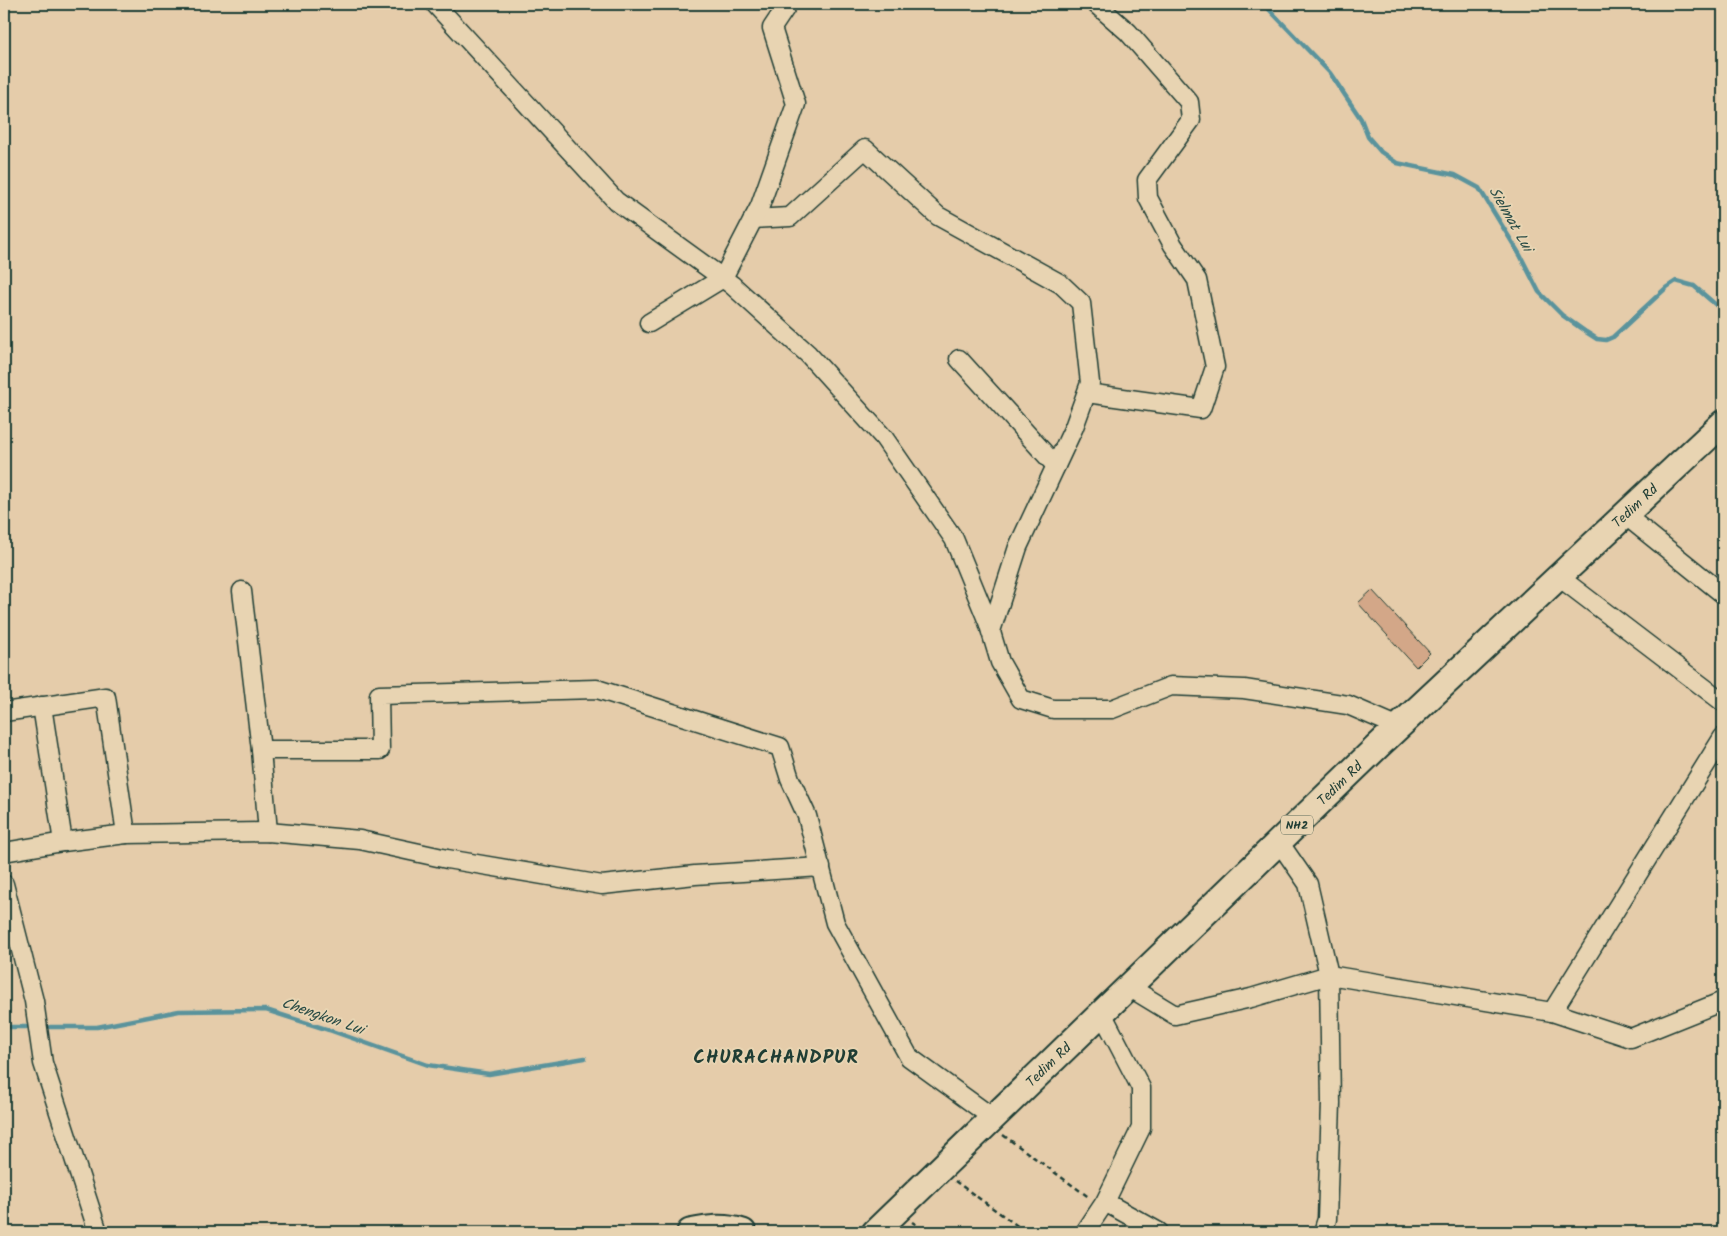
<svg xmlns="http://www.w3.org/2000/svg" width="1727" height="1236" viewBox="0 0 1727 1236" font-family="Kalam,sans-serif">
<style>
.lines{fill:none;stroke-linecap:round;stroke-linejoin:round}
.stream{stroke:#5a939c;stroke-width:4.5}
.building{fill:#d3a788;stroke:#1f3d34}
.minor-casing{stroke:#1f3d34;stroke-width:21}
.highway-casing{stroke:#1f3d34;stroke-width:29}
.path{stroke:#1f3d34;stroke-width:2.5;stroke-dasharray:5 4;stroke-linecap:butt}
.minor{stroke:#e8d4b2;stroke-width:18}
.highway{stroke:#e8d4b2;stroke-width:25}
.labels{text-anchor:middle;stroke-width:4;stroke-linejoin:round;paint-order:stroke}
.shield{fill:#e8d4b2;stroke:#5b6a5a;stroke-width:1}
.shield-label{font-size:12px;font-weight:bold;fill:#1f3d34}
.street-label{font-size:14px;fill:#1f3d34;stroke:#e8d4b2}
.water-label{font-size:15px;font-style:italic;fill:#294b45;stroke:#e8d4b2}
.district-label{font-size:19px;font-weight:bold;letter-spacing:1px;fill:#1f3d34;stroke:#e8d4b2}
</style>
<rect width="100%" height="100%" fill="#e5ccaa"/>
<filter id="ink" filterUnits="userSpaceOnUse"><feTurbulence type="fractalNoise" baseFrequency=".02" numOctaves="2"/><feDisplacementMap in="SourceGraphic" scale="10" xChannelSelector="R" yChannelSelector="G"/><feConvolveMatrix kernelMatrix="1 2 1 2 8 2 1 2 1" color-interpolation-filters="sRGB"/></filter>
<g filter="url(#ink)">
<g class="lines">
<g class="stream">
<polyline points="1264,4 1330,73 1361,119 1368,137 1381,152 1397,163 1455,175 1479,188 1520,255 1539,292 1562,315 1586,332 1597,339 1606,340 1613,337 1667,287 1676,281 1694,286 1723,311"/>
<polyline points="4,1027 26,1027"/>
<polyline points="50,1027 97,1027 179,1011 266,1010 329,1030 428,1065 489,1074 585,1058"/>
</g>
</g>
<polygon class="building" points="1372,590 1430,653 1416,667 1358,603"/>
<g class="lines">
<defs>
<g id="minor">
<polyline points="435,4 616,201 732,285 808,354 884,438 954,539 988,622 1000,662 1021,699 1053,709 1112,709 1171,686 1244,689 1348,705 1399,727"/>
<polyline points="753,219 790,217 865,149 938,216 1061,284 1081,303 1090,383 1074,427 1018,547 991,631"/>
<polyline points="649,323 723,278 760,206 796,104 772,28 788,4"/>
<polyline points="959,359 1056,466"/>
<polyline points="1087,393 1201,409 1215,367 1197,280 1173,245 1148,198 1147,180 1191,120 1189,102 1128,32 1096,4"/>
<polyline points="1625,515 1723,594"/>
<polyline points="1559,577 1723,702"/>
<polyline points="242,591 261,750 268,832"/>
<polyline points="42,706 63,842"/>
<polyline points="4,712 106,697 126,834"/>
<polyline points="261,750 380,750 379,695 597,689 780,747 790,779 807,816 835,923 909,1057 993,1118"/>
<polyline points="1279,842 1308,884 1329,975 1331,1103 1327,1219 1323,1232"/>
<polyline points="4,852 63,842 126,834 268,832 360,840 447,859 602,885 695,875 821,867"/>
<polyline points="4,884 34,1001 43,1063 98,1232"/>
<polyline points="1129,987 1175,1015 1251,998 1329,975 1552,1012 1631,1038 1723,1001"/>
<polyline points="1552,1012 1723,737"/>
<polyline points="1105,1202 1159,1232"/>
<polyline points="1085,1232 1105,1202 1141,1128 1141,1088 1102,1013"/>
</g>
<g id="highway">
<path d="M 690,1232 C 708,1228 725,1226 743,1232"/>
<path id="s1" d="M 875,1232 L 1378,746 L 1723,423"/>
</g>
</defs>
<use href="#minor" class="minor-casing"/>
<use href="#highway" class="highway-casing"/>
<g class="path">
<polyline points="1003,1135 1090,1198"/>
<polyline points="955,1181 1026,1232"/>
<polyline points="912,1222 928,1232"/>
</g>
<use href="#minor" class="minor"/>
<use href="#highway" class="highway"/>
</g>
</g>
<g class="labels">
<rect class="shield" x="1281" y="815.5" width="32" height="19" rx="4"/>
<g class="shield-label">
<text x="1297" y="829">NH2</text>
</g>
<g class="street-label">
<text dy="5" stroke="none"><textPath href="#s1" startOffset="1051">Tedim Rd</textPath></text>
<text dy="5" stroke="none"><textPath href="#s1" startOffset="646">Tedim Rd</textPath></text>
<text dy="5" stroke="none"><textPath href="#s1" startOffset="241">Tedim Rd</textPath></text>
</g>
<g class="water-label">
<text transform="translate(1511 219) rotate(60)" y="5">Sielmat Lui</text>
<text transform="translate(323 1016) rotate(19)" y="5">Chengkon Lui</text>
</g>
<g class="district-label">
<text x="776" y="1063">CHURACHANDPUR</text>
</g>
</g>
<rect width="1727" height="1236" fill="none" stroke="#e8d4b2" stroke-width="20"/>
<rect x="10" y="10" width="1707" height="1216" fill="none" stroke="#1f3d34" stroke-width="2" filter="url(#ink)"/>
</svg>
